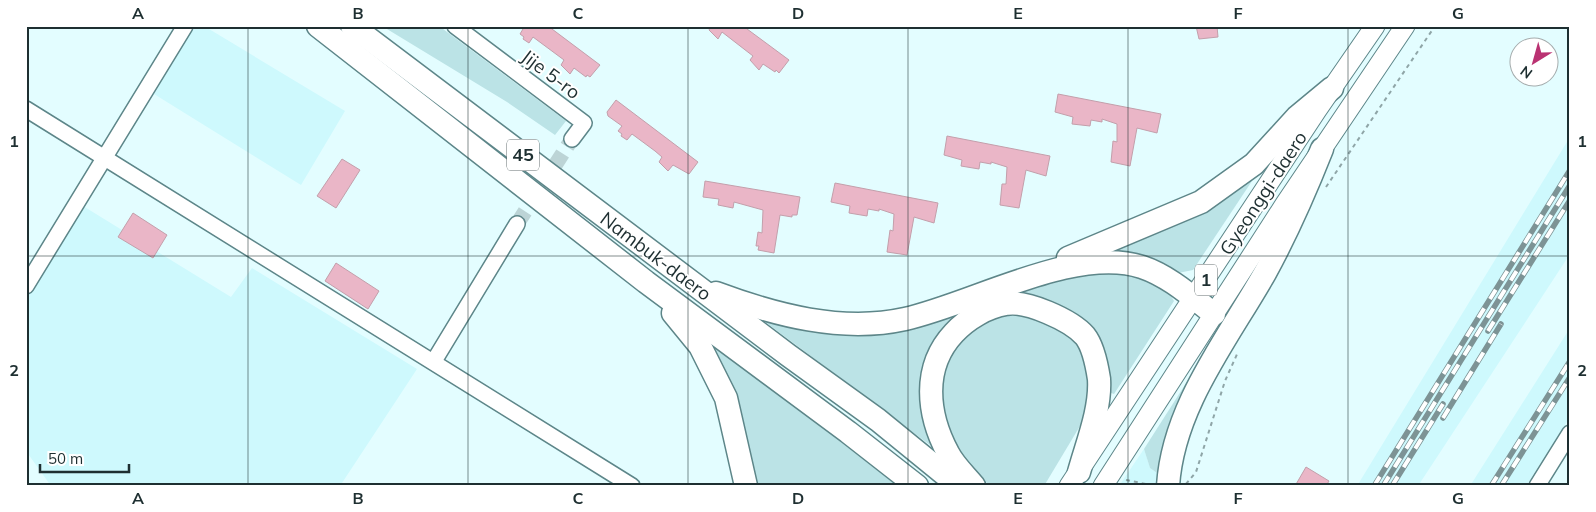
<svg xmlns="http://www.w3.org/2000/svg" width="1596" height="512" viewBox="0 0 1596 512" font-family="Mulish,sans-serif">
<style>
.built{fill:#cef9fd}
.green{fill:#bbe3e6}
.lines{fill:none;stroke-linecap:round;stroke-linejoin:round}
.stream{stroke:#68a6ab;stroke-width:4}
.building{fill:#eab6c7;stroke:#c39fab}
.minor-tunnel{stroke:#bcd4d6;stroke-width:15;stroke-dasharray:15 8;stroke-linecap:butt}
.minor-casing{stroke:#5d8689;stroke-width:18}
.major-casing{stroke:#5d8689;stroke-width:21}
.highway-casing{stroke:#5d8689;stroke-width:25}
.path{stroke:#8fa5a7;stroke-width:2;stroke-dasharray:4 4;stroke-linecap:butt}
.minor{stroke:#fff;stroke-width:15}
.major{stroke:#fff;stroke-width:19}
.highway{stroke:#fff;stroke-width:22}
.rail-casing{stroke:#7d9395;stroke-width:5.5}
.rail{stroke:#fff;stroke-width:4;stroke-dasharray:11;stroke-linecap:butt}
.grid{fill:none;stroke:#1e2f31;stroke-width:1;stroke-opacity:0.55}
.labels{text-anchor:middle;stroke-width:4;stroke-linejoin:round;paint-order:stroke}
.shield{fill:#fff;stroke:#626d6f;stroke-width:1}
.shield-label{font-size:18px;font-weight:bold;fill:#1e2f31}
.street-label{font-size:19px;fill:#1e2f31;stroke:#fff}
.neatline{fill:none;stroke:#1e2f31;stroke-width:2}
.grid-label{font-size:16px;text-anchor:middle;font-weight:bold;fill:#1e2f31}
</style>
<rect width="100%" height="100%" fill="#e3fdff"/>
<g class="built">
<polygon points="195,26 204,26 345,111 301,185 154,94"/>
<polygon points="1570,137 1570,254 1418,486 1357,486"/>
<polygon points="83,206 231,297 252,268 417,369 340,486 51,486 26,451 26,297"/>
<polygon points="1570,328 1570,417 1526,486 1470,486"/>
<polygon points="1144,449 1150,468 1160,475 1160,486 1119,486"/>
</g>
<g class="green">
<polygon points="382,26 439,26 566,121 555,135 507,102"/>
<polygon points="1248,179 1252,181 1193,270 1178,273 1102,253"/>
<polygon points="1116,266 1165,286 1174,301 1114,394 1111,393 1103,356 1011,299 939,345 942,454 756,315 792,326 1018,290"/>
<polygon points="1234,308 1160,475 1150,468 1144,449"/>
<polygon points="1011,313 1036,315 1082,342 1088,360 1092,406 1044,486 990,486 961,458 939,413 945,357 974,326"/>
<polygon points="701,333 903,486 754,486"/>
</g>
<g class="lines">
<polyline class="stream" points="26,484 27,486"/>
</g>
<g class="building">
<polygon points="519,26 548,26 600,65 590,77 587,75 586,77 574,68 570,74 561,65 564,60 533,37 529,43 523,39 524,37 520,34 523,29"/>
<polygon points="711,26 743,26 789,60 779,73 776,70 775,72 763,64 759,70 750,60 753,56 722,32 718,39 709,30"/>
<polygon points="1196,26 1217,26 1218,37 1199,39"/>
<polygon points="1058,94 1161,114 1157,133 1137,128 1130,166 1111,162 1113,141 1117,142 1117,124 1102,119 1102,122 1091,120 1090,126 1072,124 1073,117 1055,112"/>
<polygon points="616,100 698,162 689,174 673,165 668,171 659,162 662,157 655,151 632,134 627,140 621,136 622,134 618,131 622,126 608,116 607,112"/>
<polygon points="947,136 1050,156 1046,176 1026,170 1019,208 1000,205 1002,184 1006,184 1007,167 991,162 991,164 980,162 979,169 961,166 962,160 944,155"/>
<polygon points="342,159 360,170 336,208 317,196"/>
<polygon points="705,181 800,197 797,215 792,215 792,217 780,215 774,253 758,250 759,246 756,246 758,232 762,233 763,210 734,202 733,208 718,205 719,199 703,197"/>
<polygon points="835,183 938,203 934,223 914,217 907,255 887,252 890,230 893,231 894,214 879,209 879,211 868,209 867,216 849,213 850,206 831,202"/>
<polygon points="133,213 167,235 153,258 118,237"/>
<polygon points="336,263 379,291 368,309 325,281"/>
<polygon points="1306,467 1329,481 1326,486 1295,486"/>
</g>
<g class="lines">
<polyline class="minor-tunnel" points="517,224 572,139"/>
<defs>
<g id="minor">
<polyline points="455,26 584,123 572,139"/>
<polyline points="26,109 632,486"/>
<polyline points="26,286 185,26"/>
<polyline points="434,361 517,224"/>
<polyline points="1537,486 1570,433"/>
</g>
<g id="major">
<polyline points="1069,486 1317,110 1375,26"/>
<polyline points="1103,486 1285,204 1405,26"/>
</g>
<g id="highway">
<polyline points="318,26 646,282 848,432 917,486"/>
<polyline points="352,26 788,355 878,420 959,486"/>
<polyline points="1068,258 1201,202 1254,164 1297,117 1332,88"/>
<path d="M 716,293 C 775,315 842,333 905,319 C 973,304 1075,245 1142,267 C 1169,276 1192,297 1214,314"/>
<polyline points="673,313 700,346 726,398 746,486"/>
<path d="M 974,486 C 965,475 954,465 948,453 C 927,414 922,367 954,333 C 967,319 987,307 1006,304 C 1026,300 1071,320 1085,336 C 1093,346 1097,366 1099,379 C 1101,409 1087,443 1079,472"/>
<path d="M 1168,486 C 1173,407 1227,340 1265,273 C 1287,233 1305,192 1322,149"/>
</g>
</defs>
<use href="#minor" class="minor-casing"/>
<use href="#major" class="major-casing"/>
<use href="#highway" class="highway-casing"/>
<g class="path">
<polyline points="1326,187 1435,26"/>
<polyline points="1126,480 1151,485"/>
<polyline points="1186,484 1196,472 1225,381 1238,352"/>
</g>
<use href="#minor" class="minor"/>
<use href="#major" class="major"/>
<use href="#highway" class="highway"/>
<defs>
<g id="rail">
<polyline points="1488,331 1570,200"/>
<polyline points="1443,418 1501,324"/>
<polyline points="1374,486 1570,170"/>
<polyline points="1383,486 1570,185"/>
<polyline points="1392,486 1443,404"/>
<polyline points="1491,486 1570,361"/>
<polyline points="1501,486 1570,377"/>
</g>
</defs>
<use href="#rail" class="rail-casing"/>
<use href="#rail" class="rail"/>
</g>
<path class="grid" d="M 248,26 L 248,486M 468,26 L 468,486M 688,26 L 688,486M 908,26 L 908,486M 1128,26 L 1128,486M 1348,26 L 1348,486M 26,256 L 1570,256"/>
<g class="labels">
<g class="shield">
<rect x="507" y="139.5" width="32" height="31" rx="4"/>
<rect x="1195" y="264.5" width="22" height="31" rx="4"/>
</g>
<g class="shield-label">
<text x="523" y="161">45</text>
<text x="1206" y="286">1</text>
</g>
<g class="street-label">
<text transform="translate(551 74) rotate(37)" y="7">Jije 5-ro</text>
<text transform="translate(1263 193) rotate(-57)" y="7">Gyeonggi-daero</text>
<text transform="translate(656 256) rotate(37)" y="7">Nambuk-daero</text>
</g>
</g>
<rect width="1596" height="512" fill="none" stroke="#ffffff" stroke-width="55"/>
<g transform="translate(1534 62) rotate(217)"><circle r="24" fill="#ffffff" stroke="#a5acad"/>
<path d="M0-4L9 19L0 12L-9 19Z" fill="#ba3272"/>
<text y="-8" font-size="14" font-weight="bold" text-anchor="middle" fill="#1e2f31">N</text>
</g>
<path d="M40 464v8h89v-8" fill="none" stroke="#1e2f31" stroke-width="2.5"/>
<text x="48" y="464" font-size="15" fill="#1e2f31" stroke="#ffffff" stroke-width="4" paint-order="stroke">50 m</text>
<rect x="28" y="28" width="1540" height="456" class="neatline"/>
<g class="grid-label">
<text x="138" y="19">A</text>
<text x="358" y="19">B</text>
<text x="578" y="19">C</text>
<text x="798" y="19">D</text>
<text x="1018" y="19">E</text>
<text x="1238" y="19">F</text>
<text x="1458" y="19">G</text>
<text x="14" y="147">1</text>
<text x="1582" y="147">1</text>
<text x="14" y="376">2</text>
<text x="1582" y="376">2</text>
<text x="138" y="504">A</text>
<text x="358" y="504">B</text>
<text x="578" y="504">C</text>
<text x="798" y="504">D</text>
<text x="1018" y="504">E</text>
<text x="1238" y="504">F</text>
<text x="1458" y="504">G</text>
</g>
</svg>
